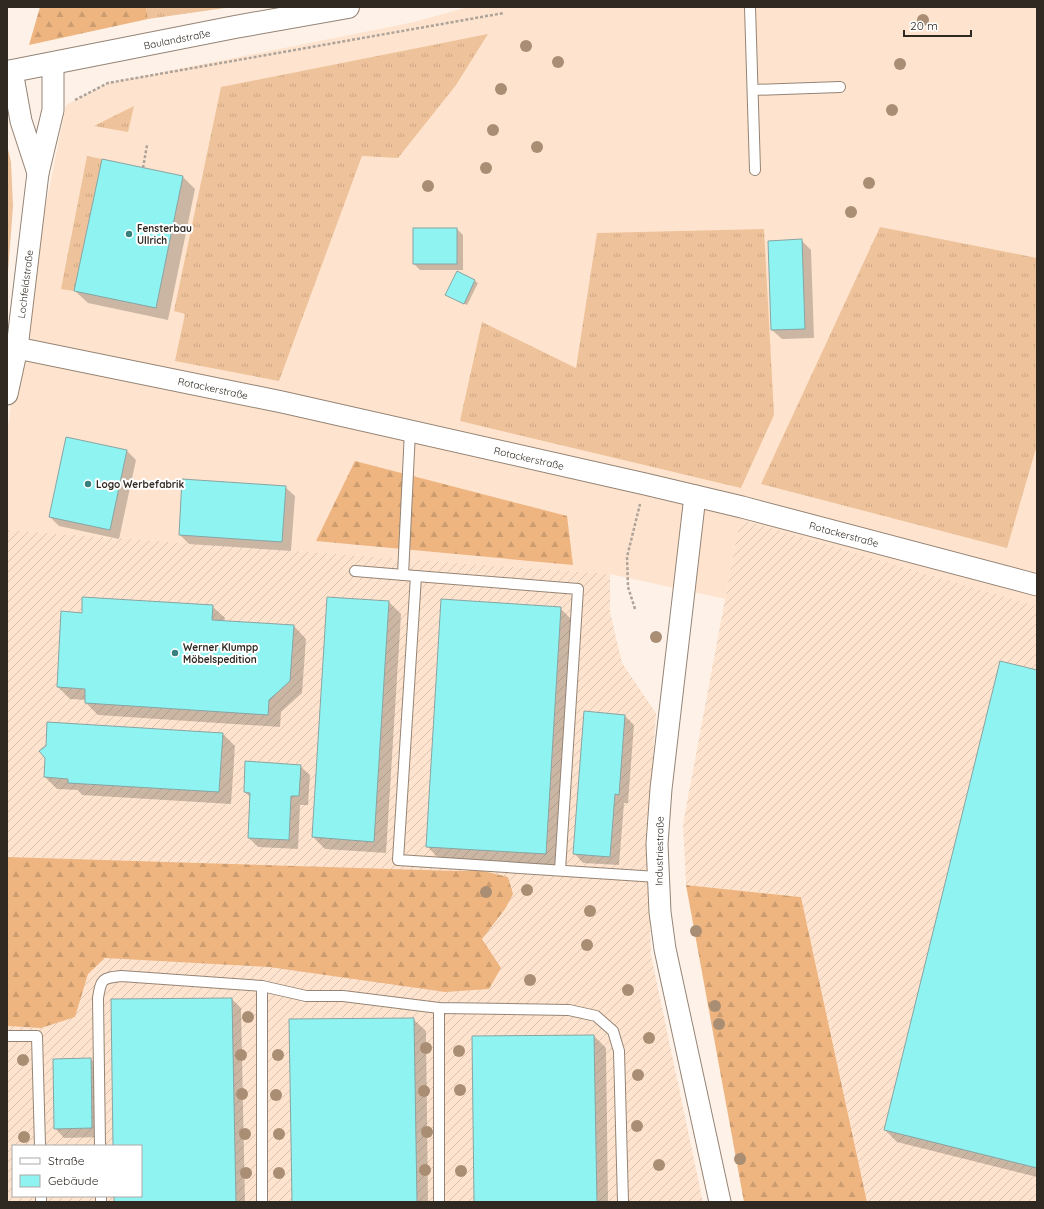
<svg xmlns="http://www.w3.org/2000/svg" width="1044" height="1209" viewBox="0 0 1044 1209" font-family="Quicksand,sans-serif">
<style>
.built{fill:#fee4ce}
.industrial{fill:url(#industrial-furrows);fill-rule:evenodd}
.grass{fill:url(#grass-tufts)}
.forest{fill:url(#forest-firs)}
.shadow{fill:#0003}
.building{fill:#8ff4f1;stroke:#88a4a3}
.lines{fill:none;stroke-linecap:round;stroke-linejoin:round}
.service-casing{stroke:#958475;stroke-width:12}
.minor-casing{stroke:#958475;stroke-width:23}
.tertiary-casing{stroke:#958475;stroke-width:24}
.path{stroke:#ada39a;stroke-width:2.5;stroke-dasharray:3 2;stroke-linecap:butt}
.service{stroke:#fff;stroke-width:10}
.minor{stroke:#fff;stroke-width:21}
.tertiary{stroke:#fff;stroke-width:22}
.tree{fill:#a98e74}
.poi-dot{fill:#37807e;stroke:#fff;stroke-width:1.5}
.labels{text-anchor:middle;stroke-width:4;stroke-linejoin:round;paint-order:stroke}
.street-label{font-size:10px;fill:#302922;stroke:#fff}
.poi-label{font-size:10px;font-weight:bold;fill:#302922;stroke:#fff;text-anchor:start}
</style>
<defs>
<pattern id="industrial-furrows" width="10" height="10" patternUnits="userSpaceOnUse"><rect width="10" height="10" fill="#fee4ce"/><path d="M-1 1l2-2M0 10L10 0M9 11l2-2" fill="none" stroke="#dac4b1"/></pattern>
<pattern id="grass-tufts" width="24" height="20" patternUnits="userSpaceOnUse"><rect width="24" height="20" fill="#eec29a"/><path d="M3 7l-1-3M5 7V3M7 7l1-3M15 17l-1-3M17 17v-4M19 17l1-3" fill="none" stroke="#cca784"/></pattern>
<pattern id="forest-firs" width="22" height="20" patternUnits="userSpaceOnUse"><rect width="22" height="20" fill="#eeb581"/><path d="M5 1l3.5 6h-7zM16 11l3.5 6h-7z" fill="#cc9c6f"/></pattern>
</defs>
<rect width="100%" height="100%" fill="#fef2e8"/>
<polygon class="built" points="468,7 1037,7 1037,606 740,519 725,599 610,574 7,530 7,436 17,348 66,105 108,83 414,22"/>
<g class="industrial">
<polygon points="740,519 1037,606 1037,1202 867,1202 801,897 686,885 683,824"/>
<path d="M 7,530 L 610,574 L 610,612 L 622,663 L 656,713 L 647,847 L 651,955 L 703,1202 L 7,1202 ZM 13,1146 L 141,1146 L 141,1196 L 13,1196 Z"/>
</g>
<g class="grass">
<polygon points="146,7 232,7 148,19"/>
<polygon points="488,34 456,85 398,158 362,156 279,381 175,361 185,314 174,311 221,87"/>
<polygon points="134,106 128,132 94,126"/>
<polygon points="7,145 11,162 13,206 7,285"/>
<polygon points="87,156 102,159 74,291 61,289"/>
<polygon points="880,227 1037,258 1037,445 1007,548 761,484"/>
<polygon points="764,229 774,415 741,488 460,421 482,322 576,368 597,233"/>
</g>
<g class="forest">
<polygon points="40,7 146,7 148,19 29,45"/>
<polygon points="355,461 567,516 573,565 316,541"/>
<polygon points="7,857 456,871 483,871 508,877 513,894 505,909 482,939 501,968 489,989 445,992 269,967 105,958 88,974 75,1017 41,1028 8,1026"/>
<polygon points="686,885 801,897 867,1202 744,1202"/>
</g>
<g class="shadow">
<polygon points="183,177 195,189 168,320 88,303 75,291"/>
<polygon points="457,229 463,235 463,270 420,270 414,264"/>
<polygon points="801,240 811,250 814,338 782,339 772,330"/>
<polygon points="475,281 478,283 467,305 446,295"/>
<polygon points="127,451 136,460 119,539 59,526 50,517"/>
<polygon points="285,487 295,496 291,551 189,544 180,535"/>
<polygon points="389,602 401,614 386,853 325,849 313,837"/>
<polygon points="212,606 225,618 224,622 294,626 306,639 302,693 281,712 280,727 98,715 86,703 86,700 70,699 58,687 83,614"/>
<polygon points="560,608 573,621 558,866 439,859 427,846"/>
<polygon points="1037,671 1037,1177 897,1142 885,1130"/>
<polygon points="625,716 634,725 628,803 624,803 619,865 583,863 574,853"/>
<polygon points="223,734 235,746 231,804 82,795 78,790 57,789 45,777"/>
<polygon points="300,766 310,775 308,805 300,805 298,849 258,847 249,838 251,798 245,792"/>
<polygon points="232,999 241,1008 245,1202 115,1202 115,1196 141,1196 141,1146 114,1146"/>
<polygon points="413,1019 426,1031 428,1202 293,1202"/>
<polygon points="594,1036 606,1048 608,1202 475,1202"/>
<polygon points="91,1059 100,1069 101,1137 64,1138 55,1128"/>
</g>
<g class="building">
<polygon points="102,159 183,176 156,308 74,291"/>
<rect x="413" y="228" width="44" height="36"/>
<polygon points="802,239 805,329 771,330 768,241"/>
<polygon points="457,271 475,280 464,304 445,295"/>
<polygon points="66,437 127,450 110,530 49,517"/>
<polygon points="182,479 286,486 282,542 179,535"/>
<polygon points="82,597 213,605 212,620 294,625 290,681 269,700 268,715 85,703 85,689 57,687 61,611 82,613"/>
<polygon points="327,597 389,601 374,842 312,837"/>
<polygon points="441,599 561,607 546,854 426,847"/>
<polygon points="1000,661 1037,670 1037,1168 884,1130"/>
<polygon points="584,711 625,715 619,795 615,794 610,857 573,854"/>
<polygon points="47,722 223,733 219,792 68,783 68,779 44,777 45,758 39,751 46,746"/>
<polygon points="245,761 301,765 299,796 291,796 289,840 248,838 250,793 244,792"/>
<polygon points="232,998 236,1202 114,1202 114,1196 141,1196 141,1146 113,1146 111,999"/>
<polygon points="414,1018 417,1202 292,1202 289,1019"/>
<polygon points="594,1035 597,1202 474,1202 472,1036"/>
<polygon points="91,1058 92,1128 54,1129 53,1059"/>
</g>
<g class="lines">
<defs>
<g id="service">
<polyline points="750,7 755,170"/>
<polyline points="753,90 840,87"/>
<polyline points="355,571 416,576 398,860 657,877"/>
<polyline points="403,575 410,431"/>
<polyline points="416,576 578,589 560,870"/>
<polyline points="262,986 262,1202"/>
<polyline points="439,1008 439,1202"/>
<polyline points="7,1036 37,1036 40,1146"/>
<path d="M 100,1146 L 98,998 C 101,979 102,978 121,976 L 262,986 L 306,996 L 343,996 L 439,1008 L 569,1010 L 596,1016 L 613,1031 L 619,1051 L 623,1202"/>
<polyline points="41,1196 41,1202"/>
<polyline points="101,1196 101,1202"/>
</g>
<g id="minor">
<polyline points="12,71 21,121 38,173"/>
<polyline points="17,348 282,402 645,484 742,507 1037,585"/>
<polyline points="7,394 17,348 38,173 53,110 53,63"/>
<polyline points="695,496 661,789 657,844 660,912 665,949 720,1202"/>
</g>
<polyline id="tertiary" points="7,72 235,27 348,7"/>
</defs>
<use href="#service" class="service-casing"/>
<use href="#minor" class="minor-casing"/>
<use href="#tertiary" class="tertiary-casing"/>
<g class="path">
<polyline points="75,100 108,83 504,13"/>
<polyline points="143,168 147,145"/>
<polyline points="635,609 628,587 627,557 640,504"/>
</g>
<use href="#service" class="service"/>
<use href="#minor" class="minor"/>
<use href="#tertiary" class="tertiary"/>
</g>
<g class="tree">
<circle cx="923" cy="20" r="6"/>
<circle cx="526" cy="46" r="6"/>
<circle cx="558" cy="62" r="6"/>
<circle cx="900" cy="64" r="6"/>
<circle cx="501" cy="89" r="6"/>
<circle cx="892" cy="110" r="6"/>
<circle cx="493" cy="130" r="6"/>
<circle cx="537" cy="147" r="6"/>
<circle cx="486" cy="168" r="6"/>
<circle cx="869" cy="183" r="6"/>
<circle cx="428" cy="186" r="6"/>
<circle cx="851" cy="212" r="6"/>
<circle cx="656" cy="637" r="6"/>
<circle cx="527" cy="890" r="6"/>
<circle cx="486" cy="892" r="6"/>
<circle cx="590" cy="911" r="6"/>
<circle cx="696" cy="931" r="6"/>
<circle cx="587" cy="945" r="6"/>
<circle cx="530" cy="980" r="6"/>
<circle cx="628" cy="990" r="6"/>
<circle cx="715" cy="1006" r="6"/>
<circle cx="248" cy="1017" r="6"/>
<circle cx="719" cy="1024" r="6"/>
<circle cx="649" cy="1038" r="6"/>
<circle cx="426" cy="1048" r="6"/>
<circle cx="459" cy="1051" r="6"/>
<circle cx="241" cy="1055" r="6"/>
<circle cx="278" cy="1055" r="6"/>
<circle cx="23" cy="1060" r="6"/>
<circle cx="638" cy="1075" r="6"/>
<circle cx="460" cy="1090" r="6"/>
<circle cx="424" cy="1091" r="6"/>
<circle cx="242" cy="1094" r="6"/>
<circle cx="276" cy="1095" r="6"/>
<circle cx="637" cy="1126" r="6"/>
<circle cx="427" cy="1132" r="6"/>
<circle cx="245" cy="1134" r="6"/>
<circle cx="279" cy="1134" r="6"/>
<circle cx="24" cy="1137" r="6"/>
<circle cx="740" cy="1159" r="6"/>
<circle cx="659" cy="1165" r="6"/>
<circle cx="425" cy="1170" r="6"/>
<circle cx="461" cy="1171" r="6"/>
<circle cx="246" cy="1173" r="6"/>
<circle cx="279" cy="1173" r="6"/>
</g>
<g class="poi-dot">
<circle cx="129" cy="234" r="4"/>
<circle cx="88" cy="484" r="4"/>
<circle cx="175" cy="653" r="4"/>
</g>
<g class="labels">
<g class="street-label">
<text transform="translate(177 39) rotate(-11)" y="4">Baulandstraße</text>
<text transform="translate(25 284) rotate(-83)" y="4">Lochfeldstraße</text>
<text transform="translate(213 388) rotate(12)" y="4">Rotackerstraße</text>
<text transform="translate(529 458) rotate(13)" y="4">Rotackerstraße</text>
<text transform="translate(844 534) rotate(15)" y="4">Rotackerstraße</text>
<text transform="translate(659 851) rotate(-89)" y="4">Industriestraße</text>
</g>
<g class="poi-label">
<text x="137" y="232">Fensterbau<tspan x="137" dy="12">Ullrich</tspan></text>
<text x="96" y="488">Logo Werbefabrik</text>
<text x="183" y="651">Werner Klumpp<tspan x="183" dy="12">Möbelspedition</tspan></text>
</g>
</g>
<rect width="1044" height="1209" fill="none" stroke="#302922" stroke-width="16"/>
<rect x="12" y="1145" width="130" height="52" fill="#ffffff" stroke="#aca9a7"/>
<rect x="20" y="1158" width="20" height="6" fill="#ffffff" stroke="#aca9a7"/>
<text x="48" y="1165" font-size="12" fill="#302922">Straße</text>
<rect x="20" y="1175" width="20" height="12" fill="#8ff4f1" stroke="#aca9a7"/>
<text x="48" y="1185" font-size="12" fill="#302922">Gebäude</text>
<path d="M904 30v6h67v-6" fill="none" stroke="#302922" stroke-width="2"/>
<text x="910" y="30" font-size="12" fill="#302922" stroke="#ffffff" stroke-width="3" paint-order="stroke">20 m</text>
</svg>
